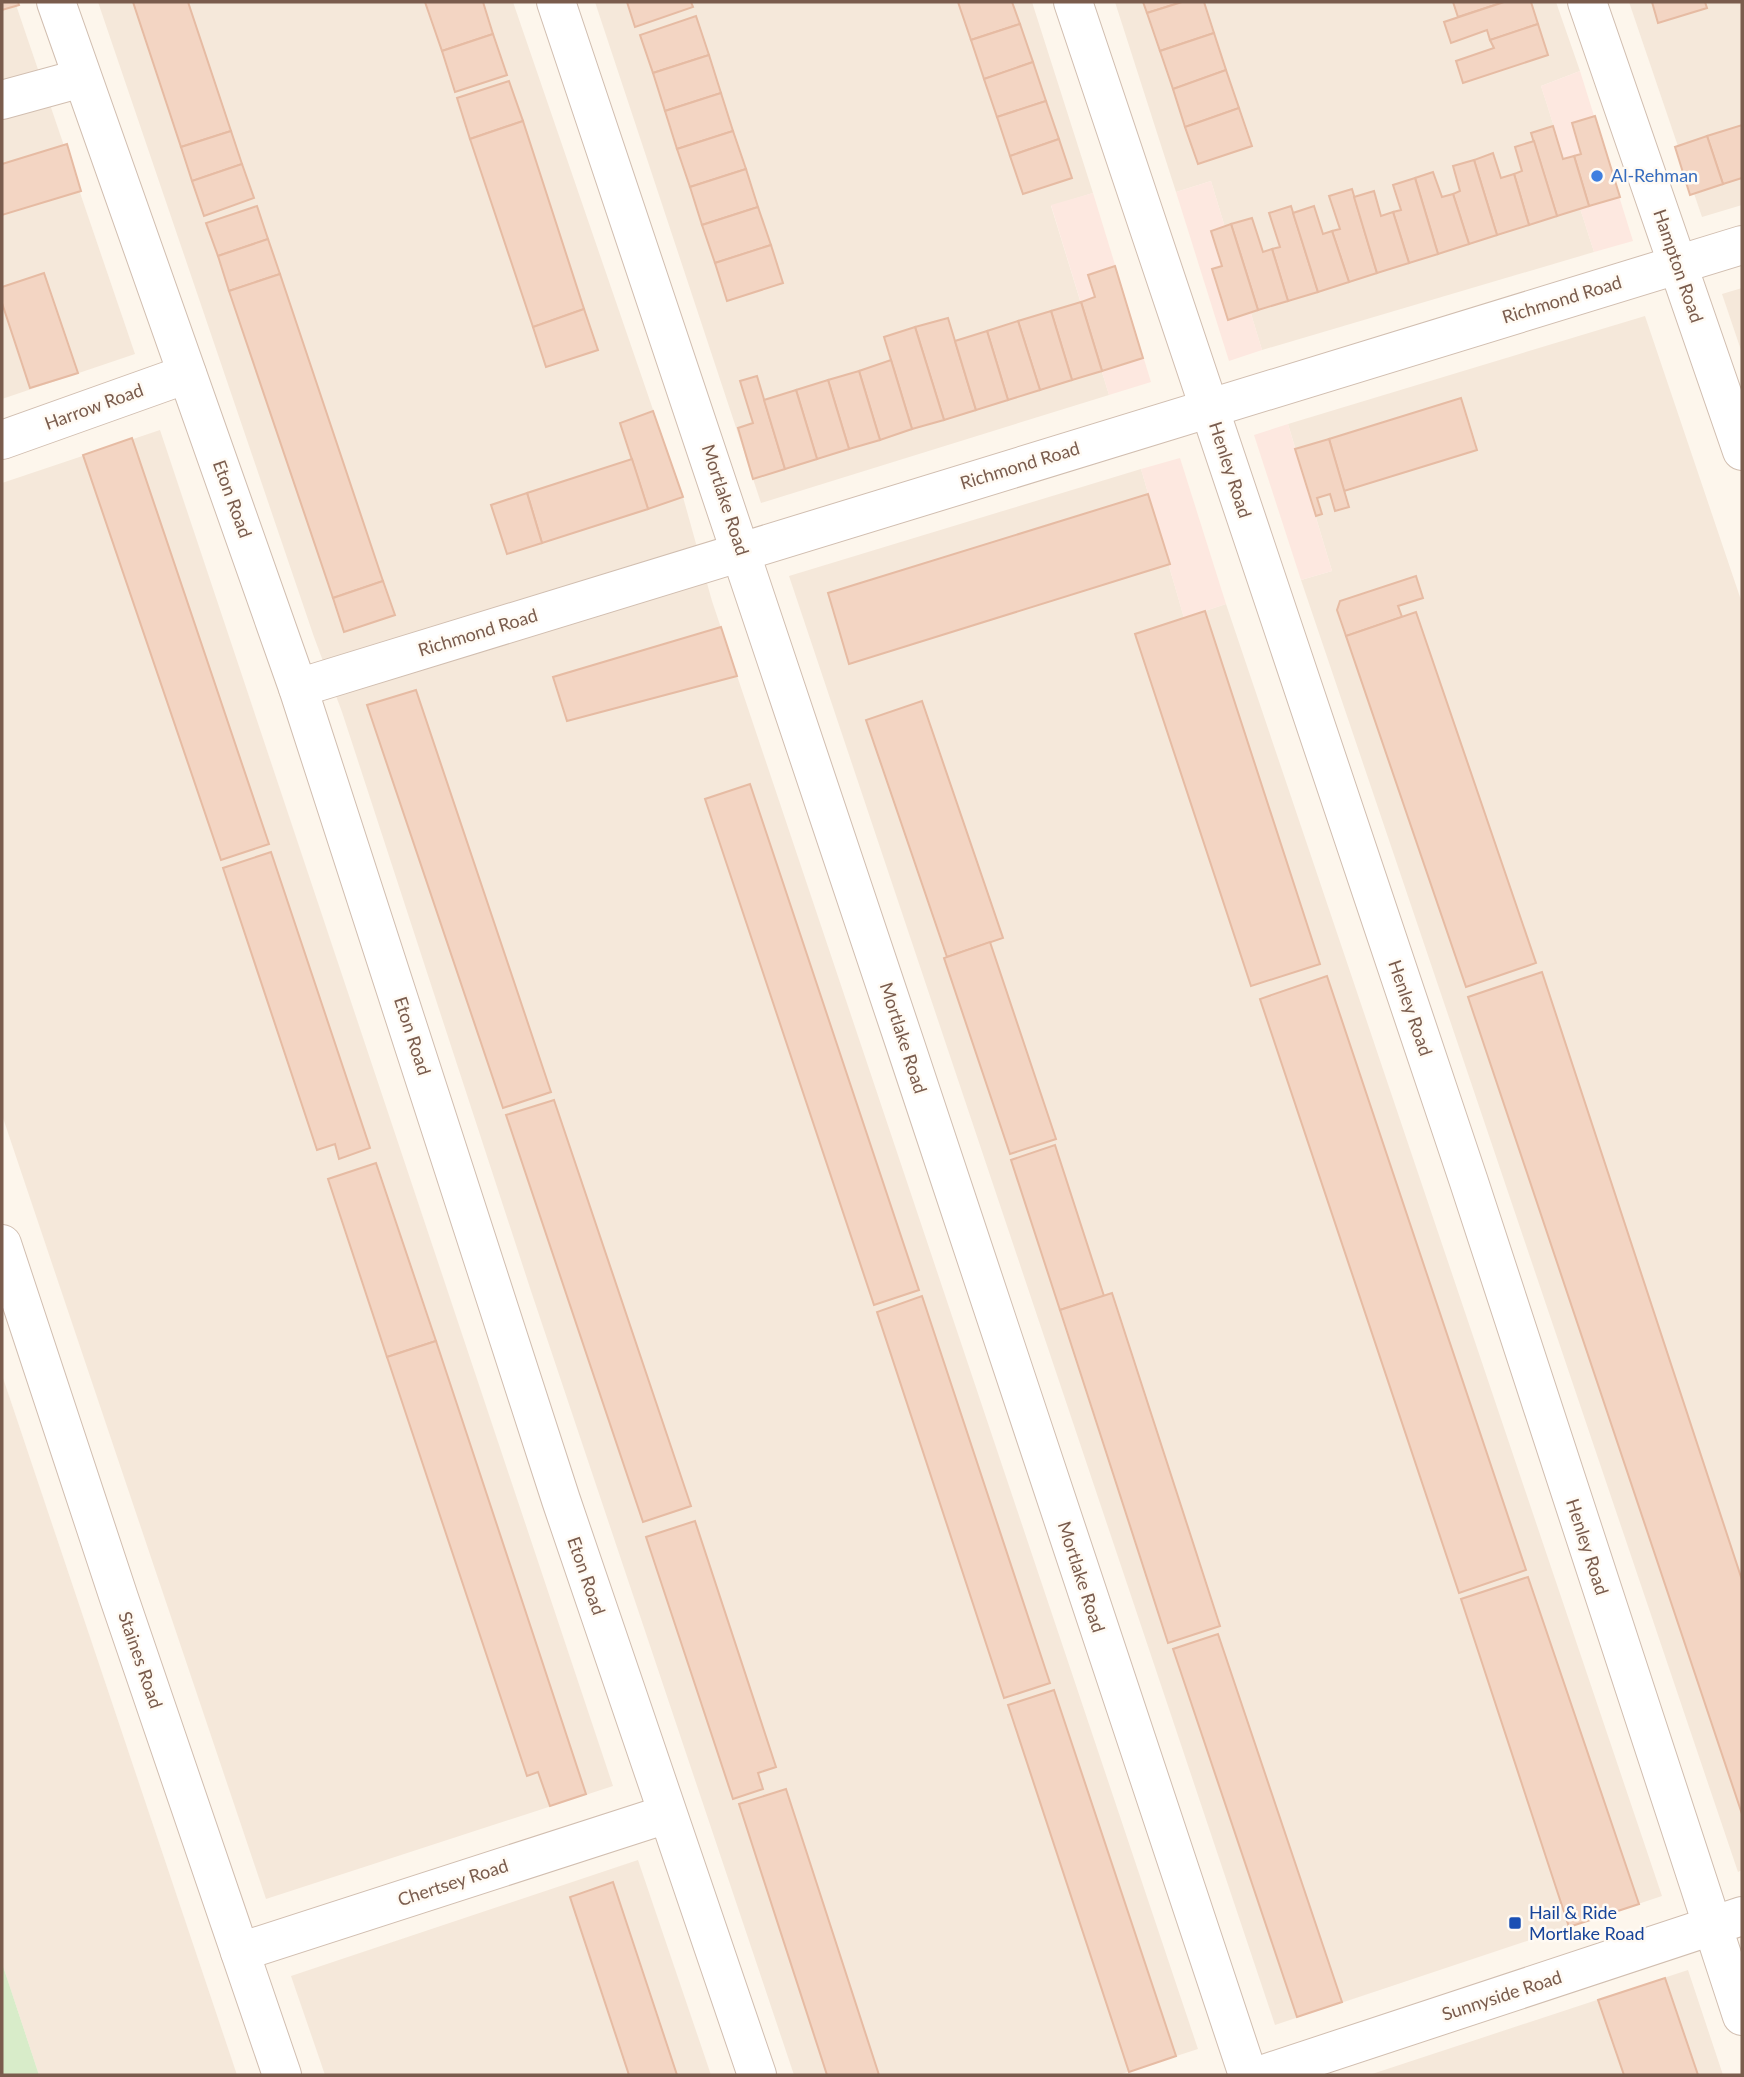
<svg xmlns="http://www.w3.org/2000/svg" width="1744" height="2077" viewBox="0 0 1744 2077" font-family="Lato,sans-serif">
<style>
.residential{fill:#f5e8da}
.commercial{fill:#fde8e0}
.green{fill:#d8ecc9}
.building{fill:#f3d5c3;stroke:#e6bba3;stroke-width:2}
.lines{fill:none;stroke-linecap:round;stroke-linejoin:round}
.minor-casing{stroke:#d1beb0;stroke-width:40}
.minor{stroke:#fff;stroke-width:38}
.shop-dot{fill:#3f7fe0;stroke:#fffaf3;stroke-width:2.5}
.transit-dot{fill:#1a4fb4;stroke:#fffaf3;stroke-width:2.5}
.labels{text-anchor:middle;stroke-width:5;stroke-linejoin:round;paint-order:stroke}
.shop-label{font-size:18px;fill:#366cbe;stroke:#fffaf3;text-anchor:start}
.street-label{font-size:18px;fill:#7a5c4d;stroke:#fffaf3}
.transit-label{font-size:18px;fill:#164399;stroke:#fffaf3;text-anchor:start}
</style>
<rect width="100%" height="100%" fill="#fdf6ec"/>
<g class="residential">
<polygon points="2,2 15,2 135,354 2,399"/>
<polygon points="98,2 513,2 683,497 712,601 1198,2049 1118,2075 794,2075 531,1291 342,712 314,637"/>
<polygon points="595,2 1032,2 1093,193 1051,206 1109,395 761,503"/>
<polygon points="1115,2 1556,2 1580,71 1541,86 1594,252 1262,350 1211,181 1176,192"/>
<polygon points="1629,2 1742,2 1742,205 1702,217"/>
<polygon points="1742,288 1742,353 1722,294"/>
<polygon points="1645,316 1742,603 1742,1870 1738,1872 1301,580 1332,571 1288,424"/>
<polygon points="160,430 613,1786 266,1899 2,1115 2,483"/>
<polygon points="1141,469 1184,618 1226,604 1662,1896 1275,2025 789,576"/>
<polygon points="2,1375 237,2075 39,2075 2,1963"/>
<polygon points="638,1860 711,2075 325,2075 291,1976"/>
<polygon points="1688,1970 1723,2075 1369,2075"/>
</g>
<g class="commercial">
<polygon points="1580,71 1633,241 1594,252 1541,86"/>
<polygon points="1211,181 1262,350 1229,361 1176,192"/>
<polygon points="1093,193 1151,382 1109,395 1051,205"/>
<polygon points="1288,424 1332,571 1301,580 1254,435"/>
<polygon points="1180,458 1226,604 1184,618 1141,469"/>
</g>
<polygon class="green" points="2,1963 39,2075 2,2075"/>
<g class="building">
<polygon points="2,2 18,2 19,5 2,10"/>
<polygon points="133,2 188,2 231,131 181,147"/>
<polygon points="425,2 483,2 493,34 442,51"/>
<polygon points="627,2 691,2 693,7 635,27"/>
<polygon points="958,2 1012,2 1020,24 971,40"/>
<polygon points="1143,2 1182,2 1147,13"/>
<polygon points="1182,2 1204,2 1214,33 1160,51 1147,13"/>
<polygon points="1453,2 1504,2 1458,17"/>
<polygon points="1504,2 1531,2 1538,24 1490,40 1487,30 1451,43 1444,22"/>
<polygon points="1652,2 1705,2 1707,8 1658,23"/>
<polygon points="696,16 709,55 653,73 640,35"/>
<polygon points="1020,24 1033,62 984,79 971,40"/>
<polygon points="1538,24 1548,55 1463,83 1456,61 1494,48 1490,40"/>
<polygon points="1214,33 1226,70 1173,89 1160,51"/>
<polygon points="493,34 507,75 455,92 442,51"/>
<polygon points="709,55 721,93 665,111 653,73"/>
<polygon points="1033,62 1046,101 997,117 984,79"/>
<polygon points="1226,70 1239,108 1185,127 1173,89"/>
<polygon points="509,81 523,121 470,139 457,98"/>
<polygon points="721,93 733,131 677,149 665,111"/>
<polygon points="1046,101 1059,139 1010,156 997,117"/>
<polygon points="1239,108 1252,146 1198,164 1185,127"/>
<polygon points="1595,116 1620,197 1589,206 1574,156 1581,154 1572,123"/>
<polygon points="523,121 584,309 533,327 470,139"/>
<polygon points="1742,125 1742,178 1723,184 1707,136"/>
<polygon points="1553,126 1563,159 1574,156 1589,206 1557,216 1531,133"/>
<polygon points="231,131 242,164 192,181 181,147"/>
<polygon points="733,131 746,169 690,187 677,149"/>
<polygon points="1707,136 1723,184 1690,195 1675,147"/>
<polygon points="1059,139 1072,178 1023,194 1010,156"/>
<polygon points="1534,141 1557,216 1529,225 1514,174 1522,171 1515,147"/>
<polygon points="67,144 81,191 2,215 2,164"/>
<polygon points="1493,153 1501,178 1514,174 1529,225 1497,235 1474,160"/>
<polygon points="1474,160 1497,235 1469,244 1453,194 1460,191 1453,166"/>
<polygon points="242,164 254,198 204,216 192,181"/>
<polygon points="746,169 758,207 702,225 690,187"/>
<polygon points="1433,172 1442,197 1453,194 1469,244 1438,254 1415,178"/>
<polygon points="1415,178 1438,254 1409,263 1393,212 1401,210 1393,185"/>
<polygon points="1352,189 1377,273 1349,282 1332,231 1340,229 1329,196"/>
<polygon points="1374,191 1381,216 1393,212 1409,263 1377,273 1354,197"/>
<polygon points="257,206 268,239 218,256 206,223"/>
<polygon points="1291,206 1318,292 1288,301 1272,249 1280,247 1269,213"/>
<polygon points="1314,206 1323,234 1332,231 1349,282 1318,292 1293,213"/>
<polygon points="758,207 771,245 715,263 702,225"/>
<polygon points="1252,218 1263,252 1272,249 1288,301 1258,310 1231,224"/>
<polygon points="1231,224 1258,310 1228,320 1212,269 1222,266 1211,231"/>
<polygon points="268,239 280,274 229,291 218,256"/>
<polygon points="771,245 783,283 727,301 715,263"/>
<polygon points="1115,266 1143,358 1102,371 1081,302 1095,297 1088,275"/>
<polygon points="44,273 78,373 30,388 2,303 2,287"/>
<polygon points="280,274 383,581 333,598 229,291"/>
<polygon points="1081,302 1102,371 1072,380 1051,311"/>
<polygon points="584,309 598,350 546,367 533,327"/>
<polygon points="1051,311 1072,380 1040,390 1018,321"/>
<polygon points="948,318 976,410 944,420 915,327"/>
<polygon points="1018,321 1040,390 1008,400 987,331"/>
<polygon points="915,327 944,420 912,429 884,337"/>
<polygon points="987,331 1008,400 976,410 955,341"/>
<polygon points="891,360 912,429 880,440 859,371"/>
<polygon points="859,371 880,440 849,449 828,380"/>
<polygon points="757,376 785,469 753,479 738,428 753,423 740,381"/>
<polygon points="828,380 849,449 817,459 796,390"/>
<polygon points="796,390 817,459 785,469 764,400"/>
<polygon points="1461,398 1477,450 1344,491 1329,439"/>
<polygon points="653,411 683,497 648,509 620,423"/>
<polygon points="132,438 269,844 221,860 83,455"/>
<polygon points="1329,439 1349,507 1335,511 1330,494 1317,498 1322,514 1316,516 1295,449"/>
<polygon points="632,459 648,509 542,543 527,493"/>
<polygon points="527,493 542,543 507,554 491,505"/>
<polygon points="1148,494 1170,564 849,664 828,593"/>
<polygon points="1416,576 1423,598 1398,606 1402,617 1346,636 1337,610 1340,601"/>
<polygon points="383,581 395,615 344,632 333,598"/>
<polygon points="1205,611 1320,964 1251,986 1135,634"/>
<polygon points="1416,612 1536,963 1466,987 1346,636"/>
<polygon points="721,627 737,676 567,721 553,677"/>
<polygon points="416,690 551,1092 503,1108 367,705"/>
<polygon points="922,701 1003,938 947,957 866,720"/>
<polygon points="750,784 919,1290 874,1305 705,799"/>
<polygon points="271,852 370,1148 339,1159 335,1144 317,1150 223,868"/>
<polygon points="990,942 1056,1139 1010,1154 944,958"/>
<polygon points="1542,972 1742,1580 1742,1814 1468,997"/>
<polygon points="1327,976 1526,1570 1459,1593 1260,999"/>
<polygon points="554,1100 691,1506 643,1522 506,1115"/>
<polygon points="1055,1145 1104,1296 1060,1310 1011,1160"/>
<polygon points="376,1163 436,1341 387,1357 328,1179"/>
<polygon points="1112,1293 1220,1626 1168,1643 1060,1310"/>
<polygon points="922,1296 1050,1683 1004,1698 877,1312"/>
<polygon points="436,1341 586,1794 550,1806 538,1772 527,1776 387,1357"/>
<polygon points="695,1521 776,1767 758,1773 763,1789 733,1799 646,1537"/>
<polygon points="1528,1577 1639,1904 1569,1927 1461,1599"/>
<polygon points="1218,1634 1342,2002 1297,2017 1173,1649"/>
<polygon points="1054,1690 1176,2056 1129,2072 1008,1705"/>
<polygon points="786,1789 879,2075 827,2075 739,1804"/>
<polygon points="613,1882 677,2075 629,2075 570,1897"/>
<polygon points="1665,1978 1698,2075 1624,2075 1598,2000"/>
</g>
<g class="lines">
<defs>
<g id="minor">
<polyline points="56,2 298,688 561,1500 757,2075"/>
<path d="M 556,2 C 792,691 1015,1385 1248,2075"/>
<polyline points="1073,2 1469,1182 1742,2016"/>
<polyline points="1587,2 1742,451"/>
<polyline points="2,100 82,78"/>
<polyline points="2,440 187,374"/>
<polyline points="298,688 1742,245"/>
<polyline points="2,1244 119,1598 282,2075"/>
<polyline points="240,1952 667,1814"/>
<polyline points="1261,2075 1742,1916"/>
</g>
</defs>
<use href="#minor" class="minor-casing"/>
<use href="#minor" class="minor"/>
</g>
<circle class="shop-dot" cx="1597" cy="176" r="7"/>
<rect class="transit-dot" x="1508" y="1916" width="14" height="14" rx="3.5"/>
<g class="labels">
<g class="shop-label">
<text x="1611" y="182">Al-Rehman</text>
</g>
<g class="street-label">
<text transform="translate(1678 266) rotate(71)" y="6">Hampton Road</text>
<text transform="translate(1562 300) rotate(-17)" y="6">Richmond Road</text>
<text transform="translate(94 407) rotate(-20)" y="6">Harrow Road</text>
<text transform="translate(1020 466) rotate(-17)" y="6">Richmond Road</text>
<text transform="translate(1230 470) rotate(72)" y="6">Henley Road</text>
<text transform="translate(232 499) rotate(70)" y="6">Eton Road</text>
<text transform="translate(725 500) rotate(72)" y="6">Mortlake Road</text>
<text transform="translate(478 633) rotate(-17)" y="6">Richmond Road</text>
<text transform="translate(1410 1008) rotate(71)" y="6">Henley Road</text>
<text transform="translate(412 1036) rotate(72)" y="6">Eton Road</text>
<text transform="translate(903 1038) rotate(72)" y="6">Mortlake Road</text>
<text transform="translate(1587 1547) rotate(72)" y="6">Henley Road</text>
<text transform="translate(586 1576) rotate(71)" y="6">Eton Road</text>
<text transform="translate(1081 1577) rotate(72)" y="6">Mortlake Road</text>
<text transform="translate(140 1660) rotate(71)" y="6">Staines Road</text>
<text transform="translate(453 1883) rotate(-18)" y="6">Chertsey Road</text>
<text transform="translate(1502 1996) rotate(-18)" y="6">Sunnyside Road</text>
</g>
<g class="transit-label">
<text x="1529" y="1919">Hail &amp; Ride<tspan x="1529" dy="21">Mortlake Road</tspan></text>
</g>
</g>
<rect width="1744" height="2077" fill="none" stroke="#7a5c4d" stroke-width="7"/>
</svg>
